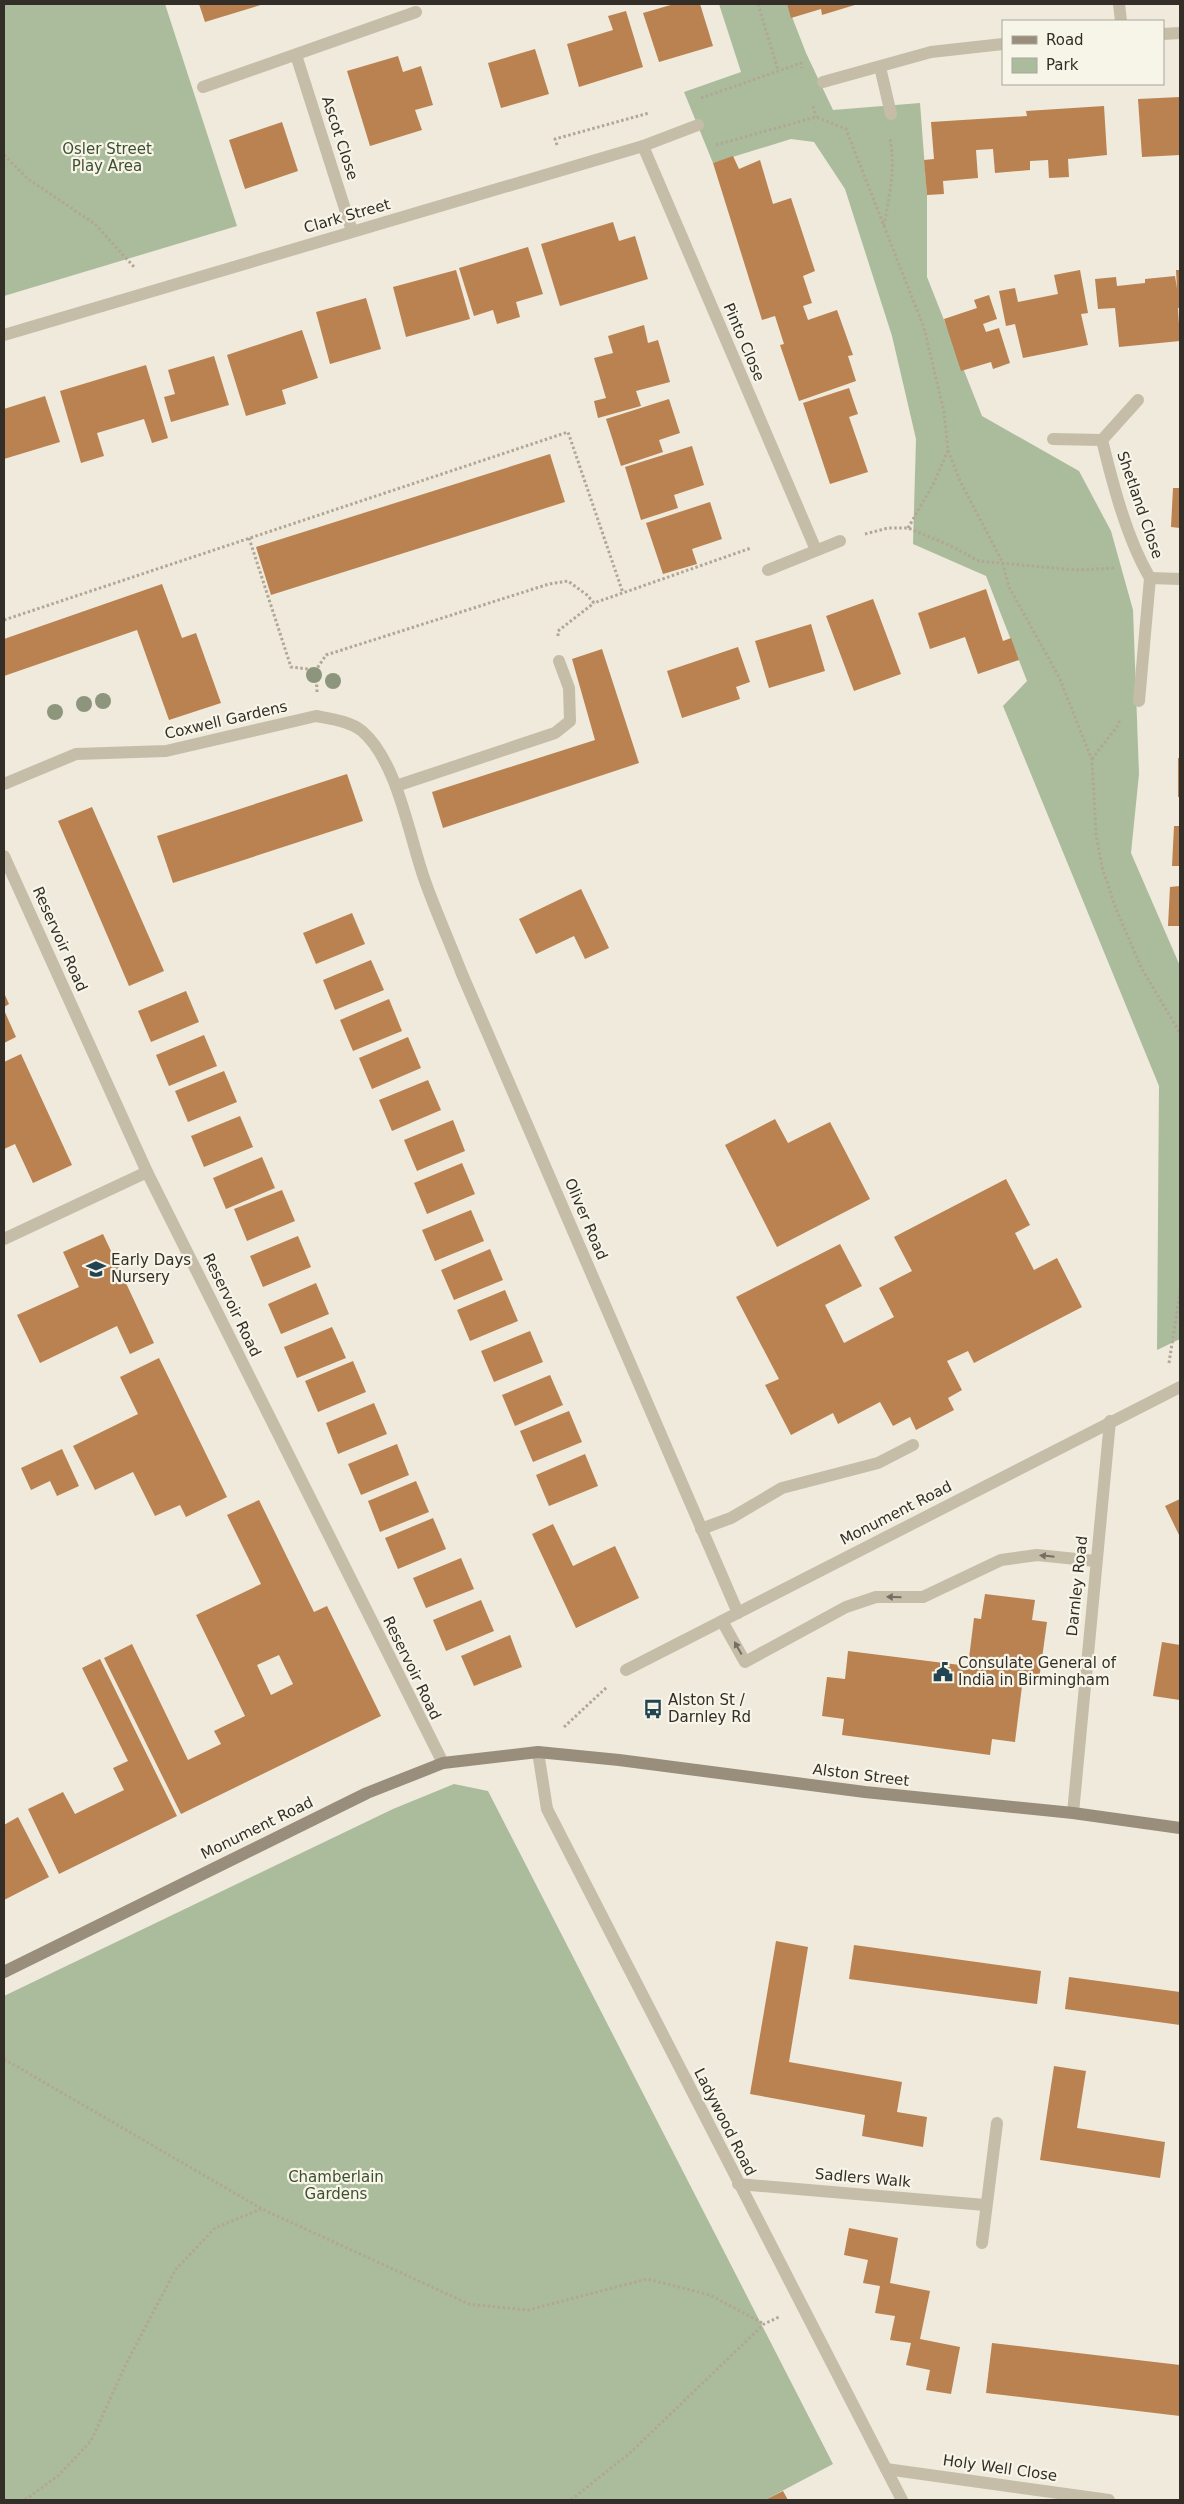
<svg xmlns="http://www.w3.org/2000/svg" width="1184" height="2504" viewBox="0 0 1184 2504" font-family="'DejaVu Sans',sans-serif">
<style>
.green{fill:#abbc9d}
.building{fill:#b98250;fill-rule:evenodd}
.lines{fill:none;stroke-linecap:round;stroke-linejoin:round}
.path{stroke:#b1a794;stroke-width:3;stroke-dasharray:2.5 2.5;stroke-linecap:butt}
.service{stroke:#c6bda9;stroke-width:12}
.minor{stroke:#c6bda9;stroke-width:12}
.secondary{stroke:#998d7b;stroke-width:12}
.tree{fill:#8d957d}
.oneway{fill:#766e62}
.labels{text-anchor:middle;stroke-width:4.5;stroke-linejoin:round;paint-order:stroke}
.street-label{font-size:15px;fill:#342e28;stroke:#f7f4e8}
.park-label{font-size:15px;fill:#3c4f2f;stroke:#f7f4e8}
.poi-label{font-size:15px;fill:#342e28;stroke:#f7f4e8;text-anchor:start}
</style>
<rect width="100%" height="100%" fill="#efeadc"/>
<g class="green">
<polygon points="4,4 165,4 237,226 4,296"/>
<polygon points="719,4 787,4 806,53 833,110 920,103 927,195 927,277 982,416 1079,471 1111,531 1133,610 1139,774 1131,853 1180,966 1180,1339 1157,1350 1159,1086 1003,706 1027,681 986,576 913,544 916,439 892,336 845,189 814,142 791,139 713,163 684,92 741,72"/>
<polygon points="454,1784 488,1791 833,2464 765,2500 4,2500 4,1996 393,1809"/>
</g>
<g class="building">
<polygon points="199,4 264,4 205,22"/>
<polygon points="674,4 700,4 713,46 659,62 643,13"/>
<polygon points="787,4 858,4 822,15 821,9 791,18"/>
<polygon points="626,11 643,67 579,87 567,44 613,30 608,16"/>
<polygon points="535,49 549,94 501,108 488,63"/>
<polygon points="398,56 403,72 421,66 433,105 415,110 422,130 370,146 347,71"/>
<polygon points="1180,97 1180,155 1142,157 1138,99"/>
<polygon points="1104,106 1107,155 1068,159 1069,177 1049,178 1048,160 1030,161 1030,170 995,173 993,149 976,150 978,178 943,181 944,194 927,195 924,160 934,159 931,122 1027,116 1026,111"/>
<polygon points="282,122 298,171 245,189 229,140"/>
<polygon points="733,156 739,169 760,160 773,204 791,198 815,271 803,276 812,303 803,306 808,320 837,310 853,355 848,356 856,381 799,401 780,345 784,344 775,316 762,320 713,163"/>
<polygon points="613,222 619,241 635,236 648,279 560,306 541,244"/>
<polygon points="528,247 543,294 516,302 520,317 497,324 493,310 474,316 459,268"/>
<polygon points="456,270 470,319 406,337 393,287"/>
<polygon points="1080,270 1088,313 1081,314 1088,345 1023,358 1015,324 1006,326 999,291 1015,288 1018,302 1058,294 1054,275"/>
<polygon points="1176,270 1180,270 1180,308 1178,308 1180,341 1119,347 1115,308 1098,309 1095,279 1116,277 1117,286 1145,283 1145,279 1175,276 1177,289"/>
<polygon points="989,295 997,319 983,324 986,332 999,328 1010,363 993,369 991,362 961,371 944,319 977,308 974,300"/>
<polygon points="366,298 381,349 330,364 316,312"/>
<polygon points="644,325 648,343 658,340 670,382 636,391 641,406 598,418 594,401 606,398 594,358 613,353 608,336"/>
<polygon points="302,330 318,378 282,390 286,404 246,416 227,355"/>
<polygon points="214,356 229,405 171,422 164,397 175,394 168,370"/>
<polygon points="146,365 168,438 152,443 144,419 97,433 104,456 81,463 60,391"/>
<polygon points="849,388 858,414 849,417 868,472 830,484 803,403"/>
<polygon points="45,396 60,442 4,459 4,409"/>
<polygon points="669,399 680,433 659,440 663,452 621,466 606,419"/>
<polygon points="692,446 704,485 674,495 678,508 641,520 625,467"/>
<polygon points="550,454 565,502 271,595 256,547"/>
<polygon points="1173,488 1180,488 1180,528 1171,527"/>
<polygon points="710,502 722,539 692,549 697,564 663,574 646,523"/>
<polygon points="162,584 182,638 196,633 221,703 169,720 137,630 4,676 4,639"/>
<polygon points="986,589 1003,641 1011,638 1019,660 978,674 965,637 930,649 918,613"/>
<polygon points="873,599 901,674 854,691 826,616"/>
<polygon points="811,624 825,671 769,688 755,641"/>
<polygon points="738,647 750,682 736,687 740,699 682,718 667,671"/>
<polygon points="602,649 639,763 443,828 432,792 595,740 572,659"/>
<rect x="1178" y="758" width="2" height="39"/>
<polygon points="347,774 363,821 173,883 157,836"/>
<polygon points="92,807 164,971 129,986 58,821"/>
<polygon points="1174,826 1180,826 1180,866 1172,866"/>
<polygon points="1180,886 1180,926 1168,926 1170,887"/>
<polygon points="581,889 609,948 585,959 574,936 536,954 519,919"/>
<polygon points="352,913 365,944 316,964 303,933"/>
<polygon points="371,960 384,990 335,1010 323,980"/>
<polygon points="186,991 199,1022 151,1042 138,1011"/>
<polygon points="4,993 9,1004 4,1007"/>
<polygon points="389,999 402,1031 353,1051 340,1020"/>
<polygon points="4,1010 16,1037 4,1043"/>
<polygon points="204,1035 217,1066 169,1086 156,1055"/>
<polygon points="408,1037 421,1068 372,1089 359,1058"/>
<polygon points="21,1054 72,1165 33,1183 15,1144 4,1149 4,1062"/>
<polygon points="224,1071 237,1102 188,1122 175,1091"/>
<polygon points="428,1080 441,1110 392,1131 379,1100"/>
<polygon points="240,1116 253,1147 204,1167 191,1136"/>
<polygon points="775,1119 788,1143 830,1122 870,1199 777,1247 725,1145"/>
<polygon points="453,1120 465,1151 417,1171 404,1140"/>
<polygon points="262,1157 275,1188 226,1209 213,1178"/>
<polygon points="462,1163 475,1194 427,1214 414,1183"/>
<polygon points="1006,1179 1030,1225 1015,1233 1034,1270 1057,1258 1082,1307 974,1363 968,1351 947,1361 962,1390 948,1398 954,1410 916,1430 910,1417 893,1426 880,1402 838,1424 833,1413 791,1435 765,1385 779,1379 736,1297 840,1244 862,1286 825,1305 844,1343 894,1317 879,1288 912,1271 894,1237"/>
<polygon points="282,1190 295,1221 247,1241 234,1209"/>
<polygon points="471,1210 484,1241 435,1261 422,1230"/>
<polygon points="103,1234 154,1343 130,1354 117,1326 40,1363 17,1315 79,1287 63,1252"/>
<polygon points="298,1236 311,1267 263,1287 250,1256"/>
<polygon points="490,1249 503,1280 454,1300 441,1270"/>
<polygon points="316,1283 329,1314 281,1334 268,1304"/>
<polygon points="505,1290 518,1321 470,1341 457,1310"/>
<polygon points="332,1327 346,1358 297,1378 284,1347"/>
<polygon points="530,1331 543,1362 494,1382 481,1351"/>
<polygon points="159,1358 227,1497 186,1517 180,1505 155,1516 133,1472 95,1490 73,1446 138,1414 120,1377"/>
<polygon points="353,1361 366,1392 318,1412 305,1381"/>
<polygon points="550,1375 563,1405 515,1426 502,1395"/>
<polygon points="374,1403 387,1434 338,1454 326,1423"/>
<polygon points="569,1411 582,1442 533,1462 520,1431"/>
<polygon points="397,1444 409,1475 361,1495 348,1464"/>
<polygon points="62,1449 79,1486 57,1496 50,1481 31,1490 21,1468"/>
<polygon points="585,1454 598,1486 549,1506 536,1475"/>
<polygon points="416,1481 429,1512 380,1532 368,1501"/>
<polygon points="1180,1499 1180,1537 1165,1506"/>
<path d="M 259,1500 L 314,1612 L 327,1606 L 381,1716 L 181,1814 L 104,1658 L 132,1644 L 188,1760 L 221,1744 L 214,1731 L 245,1716 L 196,1615 L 261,1584 L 227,1515 ZM 279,1655 L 293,1684 L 271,1695 L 257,1665 Z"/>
<polygon points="433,1518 446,1549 398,1569 385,1538"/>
<polygon points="553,1524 573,1566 615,1546 639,1598 576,1628 532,1534"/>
<polygon points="461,1558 474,1589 426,1608 413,1578"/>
<polygon points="985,1594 1035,1600 1032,1620 1047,1622 1039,1680 1023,1678 1015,1742 992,1739 990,1755 842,1735 844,1719 822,1716 827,1677 845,1679 848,1651 968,1666 974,1618 981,1619"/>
<polygon points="481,1600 494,1631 446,1651 433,1620"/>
<polygon points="510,1635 522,1667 474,1686 461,1656"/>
<polygon points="1162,1642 1180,1645 1180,1700 1153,1696"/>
<polygon points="100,1659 177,1816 59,1874 28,1809 63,1792 75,1814 124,1790 113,1768 128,1761 82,1668"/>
<polygon points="18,1817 49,1877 4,1900 4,1825"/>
<polygon points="776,1941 808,1947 789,2062 902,2082 897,2112 927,2117 923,2147 862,2136 865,2115 750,2094"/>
<polygon points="854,1945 1041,1971 1037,2004 849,1979"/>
<polygon points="1069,1977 1180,1992 1180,2025 1065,2009"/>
<polygon points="1054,2066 1086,2071 1077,2128 1165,2142 1160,2178 1040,2160"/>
<polygon points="849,2228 898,2238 890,2283 930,2291 920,2339 960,2347 951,2394 926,2390 930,2370 906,2365 911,2343 890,2340 895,2316 875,2313 880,2286 863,2283 868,2260 844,2255"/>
<polygon points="992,2343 1180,2365 1180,2416 986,2393"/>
<polygon points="783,2491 788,2500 765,2500"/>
</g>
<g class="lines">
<g class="path">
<polyline points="758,4 778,70"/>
<polyline points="701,98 801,63 802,68"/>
<polyline points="813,106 816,117"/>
<polyline points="557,145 555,139 649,113"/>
<polyline points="716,145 816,117 846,129 924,328 944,412 948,450 960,481 1002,561 1009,587 1059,677 1092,760 1096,834 1102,867 1116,909 1142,969 1180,1033"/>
<polyline points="4,155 28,179 95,224 135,268"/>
<path d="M 884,226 C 889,197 896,168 890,139"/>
<polyline points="908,528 934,483 948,450"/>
<polyline points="865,534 888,528 908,528 949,545 979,561 1076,570 1115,568"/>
<polyline points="249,538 291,667 316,670"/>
<polyline points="4,620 568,432 623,593"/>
<polyline points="558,636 558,631 594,603"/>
<polyline points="317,692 316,670 326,655 549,584 568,581 587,595 594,603 751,548"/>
<polyline points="1092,759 1119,724 1119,719"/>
<polyline points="1169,1363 1180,1292"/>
<polyline points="564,1727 607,1687"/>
<polyline points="4,2059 262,2209 469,2304 528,2310 647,2279 710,2295 764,2324"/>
<polyline points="25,2500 59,2475 91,2441 126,2364 176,2269 215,2228 261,2209"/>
<polyline points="571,2500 631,2452 764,2324 779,2317"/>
</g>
<g class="service">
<polyline points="701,1529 731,1518 782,1488 878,1463 913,1445"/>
<polyline points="722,1621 745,1662 846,1607 876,1597 923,1597 1001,1560 1037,1555 1096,1561"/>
</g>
<g class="minor">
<polyline points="1119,4 1121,21"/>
<polyline points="1163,34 1180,33"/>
<polyline points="296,55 352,231"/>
<polyline points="880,67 891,114"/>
<polyline points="823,82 931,52 1003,44"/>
<polyline points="203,87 416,12"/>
<polyline points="643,146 816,550"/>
<polyline points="4,335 643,146 698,125"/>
<polyline points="1053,439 1102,440 1138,400"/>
<path d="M 1102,440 C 1113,485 1127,539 1150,578 L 1139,701"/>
<polyline points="768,570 840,541"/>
<polyline points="1150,578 1180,579"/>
<path d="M 4,784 L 76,754 L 166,751 L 316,716 C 331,719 350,721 362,731 C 398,762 409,837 425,881 C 436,912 450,943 462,974 L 738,1613"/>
<polyline points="396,786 555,733 570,721 569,688 559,661"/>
<polyline points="4,856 147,1172 443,1763"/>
<polyline points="4,1239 147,1172"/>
<polyline points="626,1670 1180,1387"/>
<polyline points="538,1752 547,1809 902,2500"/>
<polyline points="1073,1813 1110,1421"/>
<polyline points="738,2184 985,2205"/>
<polyline points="982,2243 997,2123"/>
<polyline points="886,2469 1109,2500"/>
</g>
<polyline class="secondary" points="4,1972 367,1793 443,1763 538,1752 619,1760 865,1792 1073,1813 1180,1828"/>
</g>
<g class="tree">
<circle cx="314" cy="675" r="8"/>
<circle cx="333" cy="681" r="8"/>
<circle cx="103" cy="701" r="8"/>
<circle cx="84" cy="704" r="8"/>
<circle cx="55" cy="712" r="8"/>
</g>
<defs><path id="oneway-solid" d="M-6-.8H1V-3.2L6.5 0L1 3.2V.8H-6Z" transform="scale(1.25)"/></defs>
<g class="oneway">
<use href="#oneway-solid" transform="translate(1047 1556) rotate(-174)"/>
<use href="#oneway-solid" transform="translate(894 1597) rotate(-179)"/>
<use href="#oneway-solid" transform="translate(738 1648) rotate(-119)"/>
</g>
<defs>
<symbol id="school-bare" viewBox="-9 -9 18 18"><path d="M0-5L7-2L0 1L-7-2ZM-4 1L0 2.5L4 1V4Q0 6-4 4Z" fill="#224351" stroke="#f7f4e8" stroke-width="2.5" paint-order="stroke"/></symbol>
<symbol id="civic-bare" viewBox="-9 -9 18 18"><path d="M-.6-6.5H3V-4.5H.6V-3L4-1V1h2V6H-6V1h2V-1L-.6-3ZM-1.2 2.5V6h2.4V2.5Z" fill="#224351" stroke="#f7f4e8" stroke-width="2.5" paint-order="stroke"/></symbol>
<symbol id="bus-bare" viewBox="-9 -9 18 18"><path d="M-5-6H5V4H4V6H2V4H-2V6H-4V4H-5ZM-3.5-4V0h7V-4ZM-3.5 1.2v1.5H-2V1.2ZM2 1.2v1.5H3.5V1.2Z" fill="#224351" stroke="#f7f4e8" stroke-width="2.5" paint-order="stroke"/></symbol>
</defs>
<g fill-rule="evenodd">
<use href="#school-bare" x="82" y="1255" width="28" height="28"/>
<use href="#civic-bare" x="929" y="1658" width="28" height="28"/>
<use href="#bus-bare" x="639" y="1695" width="28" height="28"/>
</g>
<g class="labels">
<g class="street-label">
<text transform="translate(340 138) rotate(72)" y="5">Ascot Close</text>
<text transform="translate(347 216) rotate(-16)" y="5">Clark Street</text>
<text transform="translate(744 342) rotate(67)" y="5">Pinto Close</text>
<text transform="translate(1140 505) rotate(71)" y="5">Shetland Close</text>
<text transform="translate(226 720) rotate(-13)" y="5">Coxwell Gardens</text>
<text transform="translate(60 939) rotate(66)" y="5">Reservoir Road</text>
<text transform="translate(586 1219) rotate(67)" y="5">Oliver Road</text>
<text transform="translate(232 1305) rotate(64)" y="5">Reservoir Road</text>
<text transform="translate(896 1513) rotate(-27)" y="5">Monument Road</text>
<text transform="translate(1077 1586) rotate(-84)" y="5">Darnley Road</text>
<text transform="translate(412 1668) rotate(64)" y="5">Reservoir Road</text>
<text transform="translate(861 1775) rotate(7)" y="5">Alston Street</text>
<text transform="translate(257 1828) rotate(-26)" y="5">Monument Road</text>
<text transform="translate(725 2122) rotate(63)" y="5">Ladywood Road</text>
<text transform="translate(863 2178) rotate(5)" y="5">Sadlers Walk</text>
<text transform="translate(1000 2468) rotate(8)" y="5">Holy Well Close</text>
</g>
<g class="park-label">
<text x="107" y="154">Osler Street<tspan x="107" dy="17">Play Area</tspan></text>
<text x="336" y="2182">Chamberlain<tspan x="336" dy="17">Gardens</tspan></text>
</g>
<g class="poi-label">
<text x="111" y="1265">Early Days<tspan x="111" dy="17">Nursery</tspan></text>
<text x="958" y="1668">Consulate General of<tspan x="958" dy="17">India in Birmingham</tspan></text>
<text x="668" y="1705">Alston St /<tspan x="668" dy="17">Darnley Rd</tspan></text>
</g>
</g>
<rect width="1184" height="2504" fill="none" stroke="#342e28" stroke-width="10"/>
<rect x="1002" y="20" width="162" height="65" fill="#f7f4e8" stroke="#a9a59b"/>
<rect x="1012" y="36" width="25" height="8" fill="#998d7b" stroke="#a9a59b"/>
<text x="1046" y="45" font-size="15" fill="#342e28">Road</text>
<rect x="1012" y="58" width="25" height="15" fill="#abbc9d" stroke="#a9a59b"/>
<text x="1046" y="70" font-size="15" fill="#342e28">Park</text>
</svg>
